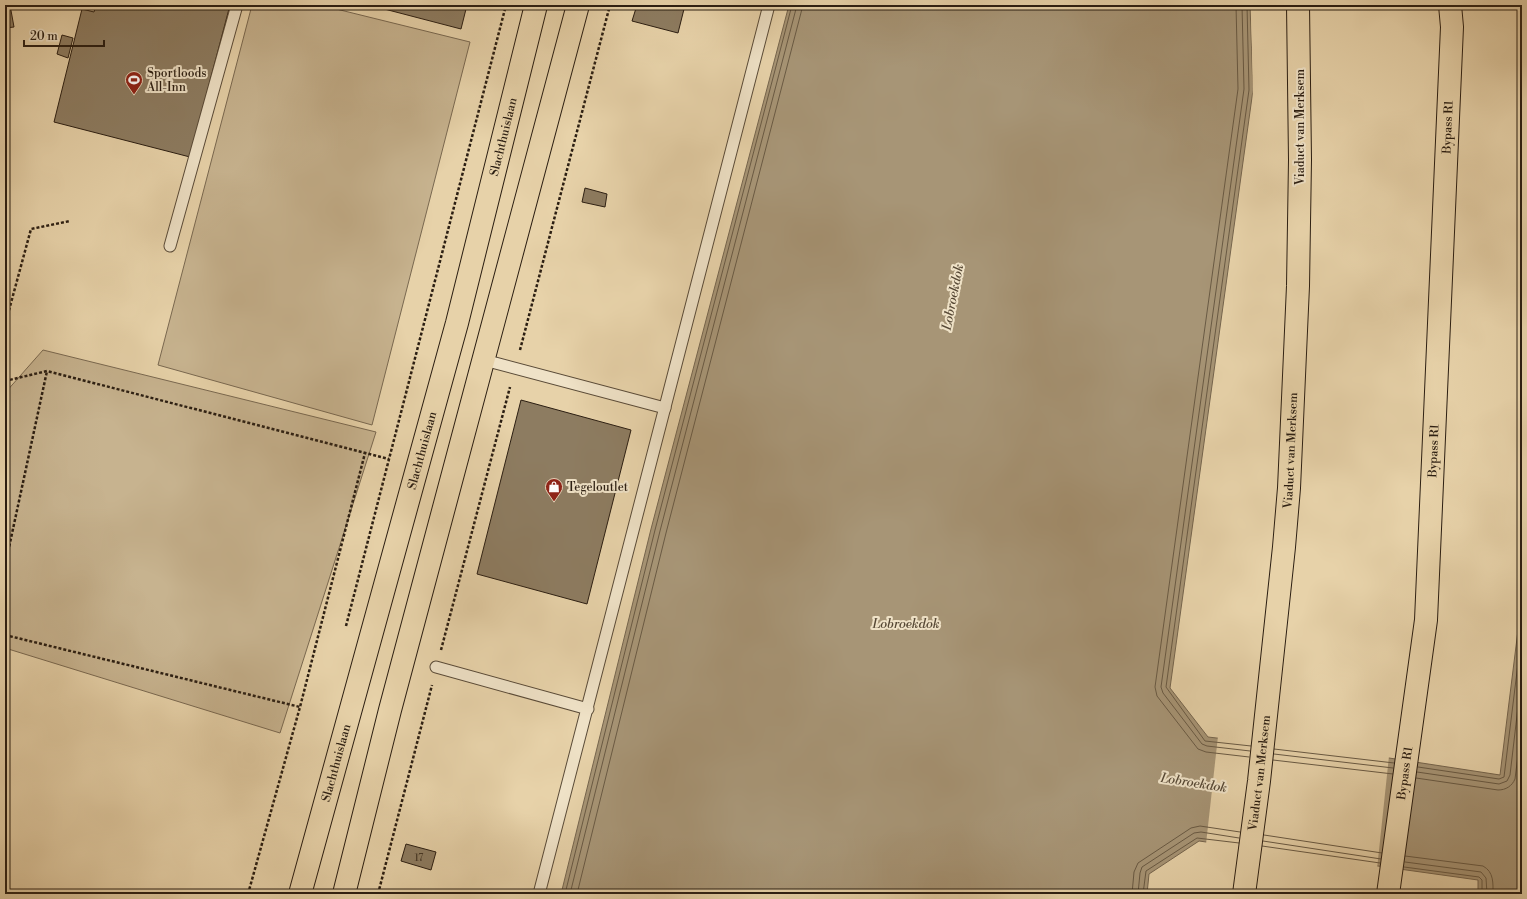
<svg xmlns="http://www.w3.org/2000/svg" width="1527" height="899" viewBox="0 0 1527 899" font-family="'Libre Bodoni',serif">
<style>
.green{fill:#c7b38f;stroke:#796850}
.water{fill:#a79576;stroke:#75654e}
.pier{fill:#e7d2a9}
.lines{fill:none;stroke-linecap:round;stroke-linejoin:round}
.shore{stroke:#695a44;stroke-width:1}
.building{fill:#8d7c61;stroke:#2b1e12}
.service-casing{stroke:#5a4b38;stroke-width:13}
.primary-casing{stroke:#2b1e12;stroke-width:24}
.motorway-casing{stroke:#2b1e12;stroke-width:24}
.path{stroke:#2b1e12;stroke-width:2.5;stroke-dasharray:3 2;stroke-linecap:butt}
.service{stroke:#efe2c7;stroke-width:11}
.primary{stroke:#e7d2a9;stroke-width:22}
.motorway{stroke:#e7d2a9;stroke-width:22}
.labels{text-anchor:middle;stroke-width:4;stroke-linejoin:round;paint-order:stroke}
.number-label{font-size:10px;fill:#443626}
.poi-label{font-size:12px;fill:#2b1e12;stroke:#efe2c7;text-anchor:start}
.street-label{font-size:12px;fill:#2b1e12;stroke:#efe2c7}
.water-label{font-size:13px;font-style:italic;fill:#564835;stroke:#efe2c7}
</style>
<rect width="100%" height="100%" fill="#e7d2a9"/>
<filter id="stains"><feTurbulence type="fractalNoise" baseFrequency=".005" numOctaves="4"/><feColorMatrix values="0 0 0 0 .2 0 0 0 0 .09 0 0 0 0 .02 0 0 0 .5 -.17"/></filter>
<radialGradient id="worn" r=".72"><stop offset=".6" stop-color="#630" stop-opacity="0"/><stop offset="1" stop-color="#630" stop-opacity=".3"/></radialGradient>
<g class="green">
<polygon points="252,5 320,5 470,42 372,425 158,365"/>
<polygon points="43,350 376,432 280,733 5,648 5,393"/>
</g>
<polygon class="water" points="789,5 1250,5 1253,90 1170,688 1208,737 1389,758 1500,775 1522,598 1522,894 1478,894 1478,880 1199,841 1149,874 1147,894 561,894 651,529"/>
<g class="pier">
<polygon points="1251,5 1252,5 1255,90 1253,104"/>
<polygon points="1218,736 1389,756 1377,869 1206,844"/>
</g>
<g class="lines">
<g class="shore">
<polyline points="1236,5 1238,89 1155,687 1157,696 1198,749 1206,752 1249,757"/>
<polyline points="1242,5 1244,89 1161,687 1163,693 1202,744 1207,746 1250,751"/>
<polyline points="1247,5 1249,90 1166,687 1205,741 1251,746"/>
<polyline points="1274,749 1394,763"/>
<polyline points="1274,754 1393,768"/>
<polyline points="1273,760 1393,774"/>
<polyline points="1418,767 1499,779 1504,777 1522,631"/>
<polyline points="1417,772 1499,784 1507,781 1510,775 1522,673"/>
<path d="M 1416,778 L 1498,790 C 1506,790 1512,786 1515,779 L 1522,723"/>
<polyline points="1264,835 1382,853"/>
<polyline points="1263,841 1381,859"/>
<polyline points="1262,846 1380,863"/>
<path d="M 1405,856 L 1483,866 C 1494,872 1493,883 1493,894"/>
<polyline points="1405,862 1481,872 1486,878 1487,894"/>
<polyline points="1404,867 1479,877 1482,880 1482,894"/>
<polyline points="565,894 655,530 792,5"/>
<polyline points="570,894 660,531 797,5"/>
<polyline points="577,894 666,533 803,5"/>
<polyline points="1132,894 1134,872 1138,863 1191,828 1200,826 1240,832"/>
<polyline points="1138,894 1140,873 1142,867 1194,833 1201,832 1239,838"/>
<polyline points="1143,894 1146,871 1197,838 1239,843"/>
</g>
</g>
<g class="building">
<polygon points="5,5 10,5 14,27 5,28"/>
<polygon points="96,5 230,5 190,157 54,122 82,9 94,12"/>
<polygon points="369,5 467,5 461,29"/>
<polygon points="637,5 685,5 678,33 632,21"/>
<polygon points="62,35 73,38 68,58 57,54"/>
<polygon points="5,75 8,94 5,94"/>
<polygon points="585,188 607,194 605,207 582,202"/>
<polygon points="521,400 631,430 587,604 477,574"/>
<polygon points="406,844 436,852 431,870 401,861"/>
</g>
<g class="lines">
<defs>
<g id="service">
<polyline points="170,246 237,5"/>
<polyline points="484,360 665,408"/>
<polyline points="436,667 588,709"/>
<polyline points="539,894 769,5"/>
</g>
<g id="primary">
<path id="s1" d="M 300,894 L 457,323 L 536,5"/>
<polyline points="344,894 390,710 578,5"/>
</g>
<g id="motorway">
<path id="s2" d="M 1244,894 L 1259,781 L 1284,547 L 1289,488 L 1298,286 L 1300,160 L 1298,5"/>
<path id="s3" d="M 1388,894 L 1426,620 L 1452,27 L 1450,5"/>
</g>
</defs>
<use href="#service" class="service-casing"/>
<use href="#primary" class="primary-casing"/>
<use href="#motorway" class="motorway-casing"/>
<g class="path">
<polyline points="5,325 31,229 70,221"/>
<polyline points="520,350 610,5"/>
<polyline points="5,381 47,371 389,459"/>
<polyline points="5,566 47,371"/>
<polyline points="346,626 506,5"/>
<polyline points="5,635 300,707"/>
<polyline points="441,650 510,387"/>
<polyline points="248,894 300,707 365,453"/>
<polyline points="378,894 432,685"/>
</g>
<use href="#service" class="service"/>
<use href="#primary" class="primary"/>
<use href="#motorway" class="motorway"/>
</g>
<defs>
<symbol id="stadium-pin" viewBox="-11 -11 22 30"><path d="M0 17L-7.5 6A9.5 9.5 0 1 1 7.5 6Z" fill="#8f2418" stroke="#efe2c7"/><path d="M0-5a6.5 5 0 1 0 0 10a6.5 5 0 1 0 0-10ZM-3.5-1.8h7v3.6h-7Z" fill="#fff"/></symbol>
<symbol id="shop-pin" viewBox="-11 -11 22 30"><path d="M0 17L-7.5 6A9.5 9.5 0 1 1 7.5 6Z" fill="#8f2418" stroke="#efe2c7"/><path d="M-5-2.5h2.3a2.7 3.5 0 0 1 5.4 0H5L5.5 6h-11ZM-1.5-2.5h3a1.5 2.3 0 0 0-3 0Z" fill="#fff"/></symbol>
</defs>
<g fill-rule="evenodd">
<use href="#stadium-pin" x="124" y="70" width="20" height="27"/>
<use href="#shop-pin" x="544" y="477" width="20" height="27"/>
</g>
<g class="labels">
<g class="number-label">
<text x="419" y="861">17</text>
</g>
<g class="poi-label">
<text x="147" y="77">Sportloods<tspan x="147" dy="14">All-Inn</tspan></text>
<text x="567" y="491">Tegeloutlet</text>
</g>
<g class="street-label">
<text transform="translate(1300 127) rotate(-90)" y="4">Viaduct van Merksem</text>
<text dy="4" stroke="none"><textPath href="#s3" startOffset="770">Bypass R1</textPath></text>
<text dy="4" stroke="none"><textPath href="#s1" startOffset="784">Slachthuislaan</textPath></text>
<text dy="4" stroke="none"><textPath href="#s1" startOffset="460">Slachthuislaan</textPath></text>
<text dy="4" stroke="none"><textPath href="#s2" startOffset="446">Viaduct van Merksem</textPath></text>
<text dy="4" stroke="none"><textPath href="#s3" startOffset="446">Bypass R1</textPath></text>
<text dy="4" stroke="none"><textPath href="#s1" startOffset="136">Slachthuislaan</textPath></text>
<text dy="4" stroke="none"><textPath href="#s2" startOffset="122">Viaduct van Merksem</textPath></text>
<text dy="4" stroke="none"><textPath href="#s3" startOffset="122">Bypass R1</textPath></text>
</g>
<g class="water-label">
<text transform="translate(952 297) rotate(-79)" y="5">Lobroekdok</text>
<text x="906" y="628">Lobroekdok</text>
<text transform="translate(1194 782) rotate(9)" y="5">Lobroekdok</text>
</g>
</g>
<rect width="1527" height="899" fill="none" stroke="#e7d2a9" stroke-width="20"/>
<rect x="6" y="6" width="1515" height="887" fill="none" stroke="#2b1e12" stroke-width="2"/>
<rect x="10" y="10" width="1507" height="879" fill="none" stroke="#2b1e12"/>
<path d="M24 40v6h80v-6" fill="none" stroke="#2b1e12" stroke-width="2"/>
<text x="30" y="40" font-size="12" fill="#2b1e12" stroke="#efe2c7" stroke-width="3" paint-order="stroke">20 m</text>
<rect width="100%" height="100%" filter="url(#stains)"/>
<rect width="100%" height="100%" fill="url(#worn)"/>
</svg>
